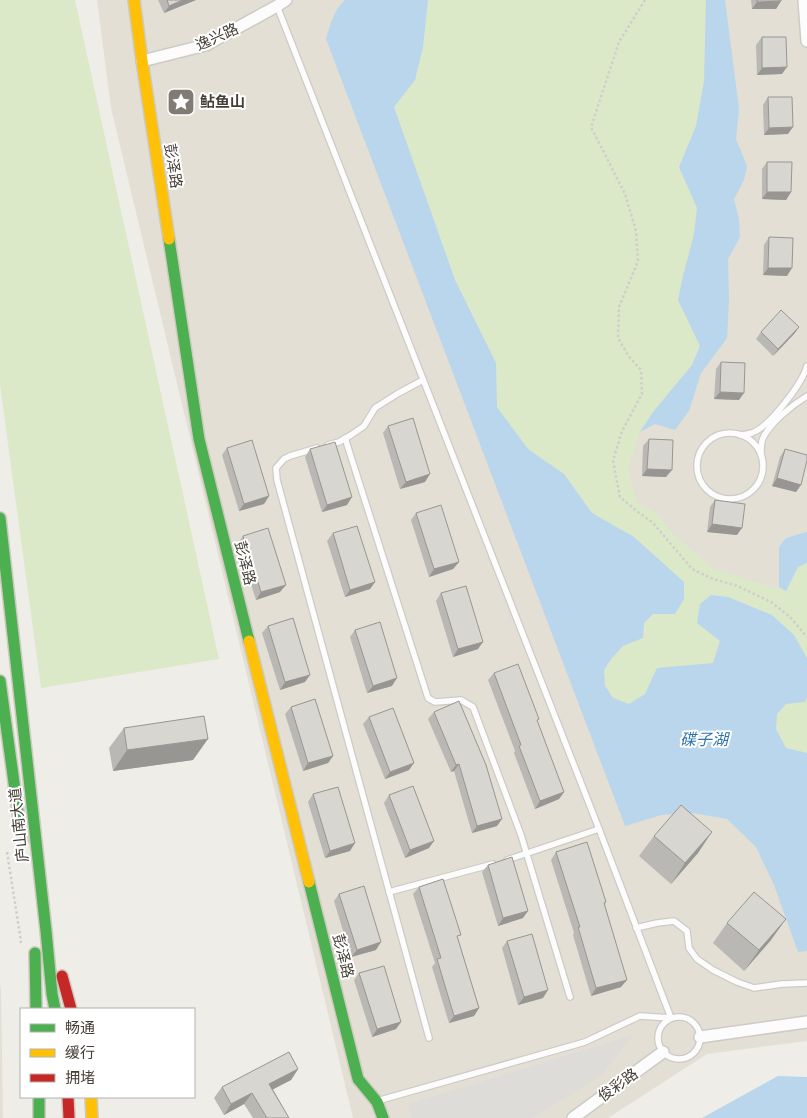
<svg xmlns="http://www.w3.org/2000/svg" width="807" height="1118" viewBox="0 0 807 1118" font-family="Helvetica,'Noto Sans SC',sans-serif">
<style>
.residential{fill:#e3dfd5}
.green{fill:#dbe9c8}
.parking{fill:#dedcd8}
.water{fill:#b9d6ec}
.lines{fill:none;stroke-linecap:round;stroke-linejoin:round}
.lane-casing{stroke:#cdcbc6;stroke-width:8}
.street-casing{stroke:#cdcbc6;stroke-width:14}
.fast-casing{stroke:#cecabf;stroke-width:14}
.slow-casing{stroke:#cecabf;stroke-width:14}
.jam-casing{stroke:#cecabf;stroke-width:14}
.path{stroke:#d0cdca;stroke-width:2.5;stroke-dasharray:2.5 2.5;stroke-linecap:butt}
.lane{stroke:#fdfcfc;stroke-width:5.5}
.street{stroke:#fdfcfc;stroke-width:11}
.fast{stroke:#4caf50;stroke-width:11}
.slow{stroke:#ffc107;stroke-width:11}
.jam{stroke:#c62828;stroke-width:11}
.wall{fill:#bab8b4}
.shaded-wall{fill:#979692}
.building{fill:#d8d6d1;stroke:#979692}
.labels{text-anchor:middle;stroke-width:4;stroke-linejoin:round;paint-order:stroke}
.street-label{font-size:15px;fill:#443e35;stroke:#fff}
.poi-label{font-size:15px;font-weight:bold;fill:#443e35;stroke:#fff;text-anchor:start}
.water-label{font-size:16px;font-style:italic;fill:#3174ac;stroke:#fff}
</style>
<rect width="100%" height="100%" fill="#efede8"/>
<g class="residential">
<polygon points="97,0 807,0 807,1041 707,1054 608,1118 353,1118 111,108"/>
<polygon points="0,983 1,991 3,1118 0,1118"/>
</g>
<g class="green">
<polygon points="0,0 75,0 219,659 41,688 0,385"/>
<polygon points="428,0 706,0 704,81 696,126 679,167 697,208 694,234 683,276 678,300 700,346 692,365 653,412 640,432 628,469 637,502 658,514 670,531 713,569 786,591 798,567 807,563 807,658 794,635 720,641 713,663 657,668 646,694 629,705 613,698 605,686 604,671 611,659 624,646 643,638 644,623 653,614 634,537 592,514 564,474 528,449 497,407 496,363 455,280 394,107 415,80 423,47"/>
<polygon points="807,697 807,753 806,753 786,748 776,729 777,714 786,704 805,702"/>
</g>
<polygon class="parking" points="633,1035 602,1075 533,1118 411,1118 408,1104"/>
<g class="water">
<path d="M 345,0 L 428,0 L 423,47 L 415,80 L 394,107 L 455,280 L 496,363 L 497,407 L 528,449 L 564,474 L 592,513 L 634,537 L 684,582 L 684,599 L 675,614 L 653,614 L 644,623 L 643,638 L 623,646 L 611,659 L 604,670 L 605,686 L 613,698 L 629,704 L 645,694 L 657,668 L 713,663 L 720,641 L 697,623 L 700,604 L 711,595 L 728,597 L 772,615 L 794,635 L 807,658 L 807,697 L 805,702 L 786,704 L 777,714 L 776,729 L 786,748 L 807,753 L 807,951 L 798,952 L 774,885 L 756,847 L 727,819 L 693,813 L 661,815 L 625,826 L 326,39 C 330,26 334,9 345,0 Z"/>
<polygon points="706,0 725,0 739,109 736,139 747,166 744,180 734,199 739,219 740,237 728,259 729,299 727,338 701,373 689,411 675,430 655,424 640,432 653,412 692,365 700,346 678,300 683,276 694,234 697,208 679,167 696,126 704,81"/>
<polygon points="807,532 807,563 798,567 786,591 779,587 779,547 786,538"/>
<polygon points="778,1076 807,1077 807,1118 702,1118"/>
</g>
<g class="lines">
<defs>
<g id="lane">
<polyline points="277,6 599,829 671,1018 640,1016 585,1042 377,1101"/>
<circle cx="730" cy="466" r="33"/>
<path d="M 740,435 C 744,435 748,434 752,433 C 769,427 802,384 807,366"/>
<polyline points="345,438 428,698 435,702 461,700 473,707 521,835 570,997"/>
<polyline points="328,445 339,442 351,435 364,426 375,408 397,394 423,380"/>
<polyline points="317,448 290,456 284,459 276,468 277,480 429,1038"/>
<path d="M 761,454 C 761,449 761,442 763,438 C 771,422 792,405 807,396"/>
<polyline points="507,860 599,829"/>
<polyline points="389,892 493,864"/>
<polyline points="636,928 657,923 674,921 687,931 689,948 697,959 713,970 737,982 754,988 782,984 807,983"/>
<circle cx="679" cy="1038" r="21"/>
</g>
<g id="street">
<polyline points="804,0 807,41"/>
<polyline points="142,61 206,45 277,6 286,0"/>
<polyline points="700,1037 807,1022"/>
<polyline points="573,1118 663,1052"/>
</g>
<g id="fast">
<polyline points="169,239 199,439 249,641"/>
<polyline points="0,518 46,931 52,994 55,1009"/>
<polyline points="0,681 22,841"/>
<polyline points="309,882 358,1079 377,1102 383,1118"/>
<polyline points="35,953 36,1009"/>
<polyline points="39,1097 39,1118"/>
</g>
<g id="slow">
<polyline points="134,0 142,61 169,239"/>
<polyline points="249,641 309,882"/>
<polyline points="91,1097 92,1118"/>
</g>
<g id="jam">
<polyline points="62,976 71,1009"/>
<polyline points="68,1097 69,1118"/>
</g>
</defs>
<use href="#lane" class="lane-casing"/>
<use href="#street" class="street-casing"/>
<use href="#fast" class="fast-casing"/>
<use href="#slow" class="slow-casing"/>
<use href="#jam" class="jam-casing"/>
<g class="path">
<polyline points="645,0 619,42 591,127 625,194 636,231 638,261 619,307 618,338 630,358 641,370 642,394 622,431 613,461 620,497 638,512 653,523 692,569 713,579 735,585 771,602 790,617 807,637"/>
<polyline points="7,852 20,935 21,943"/>
</g>
<use href="#lane" class="lane"/>
<use href="#street" class="street"/>
<use href="#fast" class="fast"/>
<use href="#slow" class="slow"/>
<use href="#jam" class="jam"/>
</g>
<g class="wall">
<polygon points="158,0 196,0 164,13"/>
<polygon points="751,0 781,0 781,1 776,9 752,9"/>
<polygon points="762,37 782,74 757,75 756,45"/>
<polygon points="768,97 788,134 764,135 763,105"/>
<polygon points="767,162 791,192 786,200 762,199 762,169"/>
<polygon points="769,237 787,276 763,275 764,245"/>
<polygon points="799,327 794,334 773,356 756,339 761,332"/>
<polygon points="721,362 739,400 714,399 716,369"/>
<polygon points="388,426 425,482 400,489 383,433"/>
<polygon points="649,439 666,477 642,476 643,446"/>
<polygon points="227,448 269,496 264,504 239,511 222,455"/>
<polygon points="310,449 347,505 322,512 305,457"/>
<polygon points="785,449 796,492 772,486 780,457"/>
<polygon points="715,500 737,535 707,532 710,507"/>
<polygon points="416,513 459,562 453,569 429,577 411,520"/>
<polygon points="333,533 375,582 370,589 345,597 327,541"/>
<polygon points="243,536 280,592 256,600 238,543"/>
<polygon points="441,593 478,649 453,657 436,601"/>
<polygon points="268,626 305,682 280,690 262,633"/>
<polygon points="355,630 392,686 367,693 350,637"/>
<polygon points="494,673 539,719 537,721 564,792 559,799 535,809 514,753 515,751 488,680"/>
<polygon points="291,707 333,756 328,763 303,771 285,714"/>
<polygon points="434,712 497,826 472,833 454,771 451,772 428,719"/>
<polygon points="369,717 409,770 385,779 363,724"/>
<polygon points="124,728 193,760 113,771 109,748"/>
<polygon points="313,794 350,851 325,858 308,802"/>
<polygon points="389,795 429,848 405,858 384,803"/>
<polygon points="654,836 698,853 671,884 639,856"/>
<polygon points="556,852 606,902 605,904 621,987 591,996 573,935 574,933 551,860"/>
<polygon points="488,865 523,918 498,926 482,872"/>
<polygon points="419,887 458,939 479,1008 474,1016 449,1023 432,967 435,963 413,894"/>
<polygon points="339,894 376,950 351,957 334,901"/>
<polygon points="727,923 771,940 744,971 713,943"/>
<polygon points="507,941 543,998 518,1005 502,948"/>
<polygon points="359,973 401,1022 396,1029 372,1037 354,980"/>
<polygon points="298,1069 291,1080 273,1089 289,1118 253,1118 244,1104 224,1115 214,1098 222,1087"/>
</g>
<g class="shaded-wall">
<polygon points="183,0 196,0 164,13 169,6"/>
<polygon points="781,1 776,9 752,9 757,2"/>
<polygon points="787,67 782,74 757,75 762,68"/>
<polygon points="793,127 788,134 764,135 769,128"/>
<polygon points="767,192 791,192 786,200 762,199"/>
<polygon points="768,268 792,268 787,276 763,275"/>
<polygon points="799,327 794,334 773,356 778,349"/>
<polygon points="720,392 744,393 739,400 714,399"/>
<polygon points="647,469 672,470 666,477 642,476"/>
<polygon points="430,474 425,482 400,489 406,482"/>
<polygon points="777,478 801,485 796,492 772,486"/>
<polygon points="269,496 264,504 239,511 244,504"/>
<polygon points="352,497 347,505 322,512 327,505"/>
<polygon points="712,524 742,528 737,535 707,532"/>
<polygon points="459,562 453,569 429,577 434,569"/>
<polygon points="375,582 370,589 345,597 350,590"/>
<polygon points="286,585 280,592 256,600 261,592"/>
<polygon points="483,642 478,649 453,657 458,649"/>
<polygon points="310,675 305,682 280,690 285,682"/>
<polygon points="397,678 392,686 367,693 373,686"/>
<polygon points="208,739 193,760 113,771 127,750"/>
<polygon points="333,756 328,763 303,771 308,763"/>
<polygon points="414,763 409,770 385,779 390,772"/>
<polygon points="459,764 454,771 451,772 456,765"/>
<polygon points="564,792 559,799 535,809 540,801"/>
<polygon points="502,819 497,826 472,833 477,826"/>
<polygon points="712,832 698,853 671,884 685,863"/>
<polygon points="434,841 429,848 405,858 410,850"/>
<polygon points="355,843 350,851 325,858 330,851"/>
<polygon points="528,911 523,918 498,926 503,918"/>
<polygon points="786,919 771,940 744,971 759,950"/>
<polygon points="381,942 376,950 351,957 357,950"/>
<polygon points="627,980 621,987 591,996 596,988"/>
<polygon points="548,990 543,998 518,1005 524,997"/>
<polygon points="479,1008 474,1016 449,1023 454,1016"/>
<polygon points="401,1022 396,1029 372,1037 377,1029"/>
<polygon points="298,1069 291,1080 262,1095 269,1084"/>
<polygon points="252,1093 244,1104 224,1115 231,1104"/>
</g>
<g class="building">
<polygon points="167,0 183,0 169,6"/>
<polygon points="757,0 781,0 781,1 757,2"/>
<polygon points="762,37 786,37 787,67 762,68"/>
<polygon points="768,97 792,97 793,127 769,128"/>
<polygon points="767,162 792,162 791,192 767,192"/>
<polygon points="769,237 793,238 792,268 768,268"/>
<polygon points="781,310 799,327 778,349 761,332"/>
<polygon points="721,362 745,363 744,393 720,392"/>
<polygon points="413,418 430,474 406,482 388,426"/>
<polygon points="649,439 673,440 672,470 647,469"/>
<polygon points="252,440 269,496 244,504 227,448"/>
<polygon points="335,442 352,497 327,505 310,449"/>
<polygon points="785,449 807,455 807,460 801,485 777,478"/>
<polygon points="715,500 745,504 742,528 712,524"/>
<polygon points="441,505 459,562 434,569 416,513"/>
<polygon points="357,526 375,582 350,590 333,533"/>
<polygon points="268,528 286,585 261,592 243,536"/>
<polygon points="466,586 483,642 458,649 441,593"/>
<polygon points="293,618 310,675 285,682 268,626"/>
<polygon points="380,622 397,678 373,686 355,630"/>
<polygon points="518,664 539,719 537,720 564,792 540,801 519,746 521,745 494,673"/>
<polygon points="315,699 333,756 308,763 291,707"/>
<polygon points="459,701 486,765 502,819 477,826 459,764 456,765 434,712"/>
<polygon points="393,708 414,763 390,772 369,717"/>
<polygon points="204,716 208,739 127,750 124,728"/>
<polygon points="413,786 434,841 410,850 389,795"/>
<polygon points="338,787 355,843 330,851 313,794"/>
<polygon points="681,805 712,832 685,863 654,836"/>
<polygon points="587,842 606,902 604,903 627,980 596,988 578,927 580,927 556,852"/>
<polygon points="512,857 528,911 503,918 488,865"/>
<polygon points="443,879 461,935 457,936 479,1008 454,1016 437,959 441,958 419,887"/>
<polygon points="364,886 381,942 357,950 339,894"/>
<polygon points="754,892 786,919 759,950 727,923"/>
<polygon points="532,934 548,990 524,997 507,941"/>
<polygon points="384,966 401,1022 377,1029 359,973"/>
<polygon points="289,1052 298,1069 269,1084 289,1118 267,1118 252,1093 231,1104 222,1087"/>
</g>
<defs>
<symbol id="sight-square" viewBox="-11 -11 22 22"><rect x="-9" y="-9" width="18" height="18" rx="4" fill="#807b74" stroke="#fff"/><path d="M0-6L1.8-2.2L6-1.7L2.9 1.2L3.7 5.4L0 3.3L-3.7 5.4L-2.9 1.2L-6-1.7L-1.8-2.2Z" fill="#fff"/></symbol>
</defs>
<g fill-rule="evenodd">
<use href="#sight-square" x="165" y="86" width="32" height="32"/>
</g>
<g class="labels">
<g class="street-label">
<text transform="translate(217 37) rotate(-24)" y="5">逸兴路</text>
<text transform="translate(173 166) rotate(81)" y="5">彭泽路</text>
<text transform="translate(245 563) rotate(76)" y="5">彭泽路</text>
<text transform="translate(19 825) rotate(-96)" y="5">庐山南大道</text>
<text transform="translate(343 956) rotate(76)" y="5">彭泽路</text>
<text transform="translate(618 1085) rotate(-36)" y="5">俊彩路</text>
</g>
<g class="poi-label">
<text x="200" y="107">鲇鱼山</text>
</g>
<g class="water-label">
<text x="704" y="745">碟子湖</text>
</g>
</g>
<rect x="20" y="1008" width="175" height="90" fill="#ffffff" stroke="#b4b2ae"/>
<rect x="30" y="1024" width="25" height="8" fill="#4caf50" stroke="#b4b2ae"/>
<text x="65" y="1033" font-size="15" fill="#443e35">畅通</text>
<rect x="30" y="1049" width="25" height="8" fill="#ffc107" stroke="#b4b2ae"/>
<text x="65" y="1058" font-size="15" fill="#443e35">缓行</text>
<rect x="30" y="1074" width="25" height="8" fill="#c62828" stroke="#b4b2ae"/>
<text x="65" y="1083" font-size="15" fill="#443e35">拥堵</text>
</svg>
